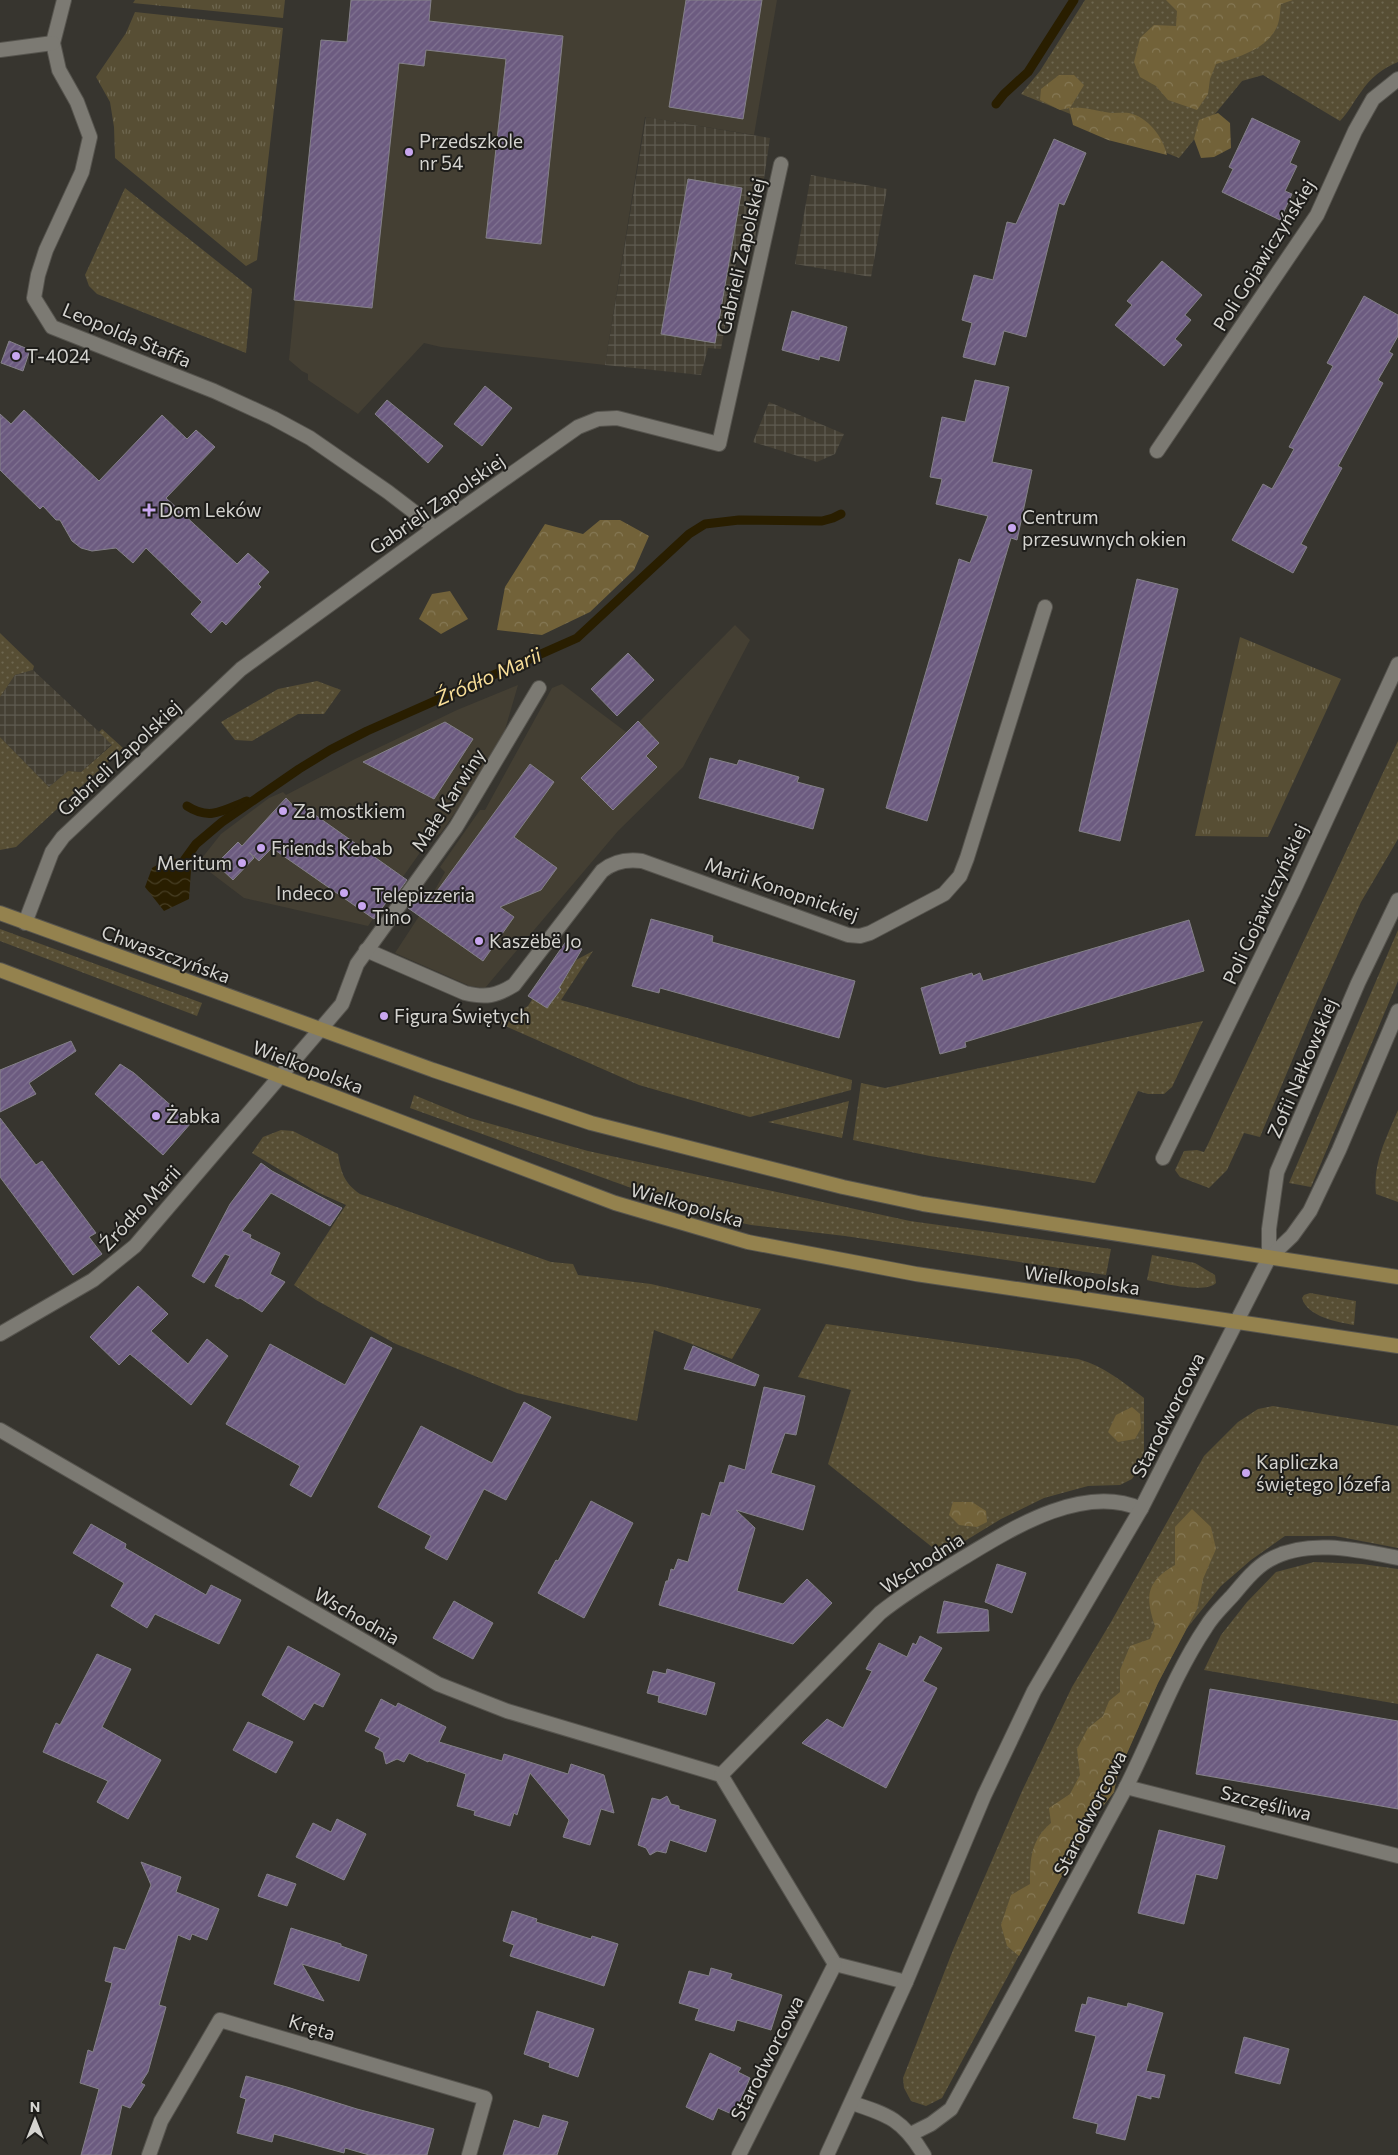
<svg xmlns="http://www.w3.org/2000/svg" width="1398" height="2155" viewBox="0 0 1398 2155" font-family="Commissioner,sans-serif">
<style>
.built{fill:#443f33}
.industrial{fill:url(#industrial-grid)}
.grass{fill:url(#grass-dots)}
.forest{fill:url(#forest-crowns)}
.park{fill:url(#park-tufts)}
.water{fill:url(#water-waves)}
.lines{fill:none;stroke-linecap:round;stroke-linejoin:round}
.stream{stroke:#291e00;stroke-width:9}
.building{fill:url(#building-hatch);stroke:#848188}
.minor-casing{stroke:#56544e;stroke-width:16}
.primary-casing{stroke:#56544e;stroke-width:16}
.minor{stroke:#7c7a73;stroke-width:14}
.primary{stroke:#94824e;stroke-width:14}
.poi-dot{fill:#c8a6ef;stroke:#1e1d1a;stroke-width:2}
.labels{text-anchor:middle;stroke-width:4;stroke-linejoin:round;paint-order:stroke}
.poi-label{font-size:19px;fill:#d5d4d0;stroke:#1e1d1a;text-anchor:start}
.street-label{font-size:19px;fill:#d5d4d0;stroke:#1e1d1a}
.water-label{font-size:20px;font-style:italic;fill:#f8de98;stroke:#1e1d1a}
</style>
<defs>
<pattern id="industrial-grid" width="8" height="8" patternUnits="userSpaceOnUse" patternTransform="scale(1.25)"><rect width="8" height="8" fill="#443f33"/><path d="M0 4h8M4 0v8" fill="none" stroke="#5e5a50"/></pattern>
<pattern id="grass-dots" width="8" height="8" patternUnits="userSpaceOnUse" patternTransform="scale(1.25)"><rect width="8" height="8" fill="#574e34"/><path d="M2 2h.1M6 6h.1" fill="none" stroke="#6e6750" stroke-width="1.8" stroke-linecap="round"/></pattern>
<pattern id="forest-crowns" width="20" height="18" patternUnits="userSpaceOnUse" patternTransform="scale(1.25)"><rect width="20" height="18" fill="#726239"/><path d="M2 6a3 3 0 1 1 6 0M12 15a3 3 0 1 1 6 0" fill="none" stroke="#857855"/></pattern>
<pattern id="park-tufts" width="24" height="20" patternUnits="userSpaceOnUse" patternTransform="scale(1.25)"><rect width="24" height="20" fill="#574e34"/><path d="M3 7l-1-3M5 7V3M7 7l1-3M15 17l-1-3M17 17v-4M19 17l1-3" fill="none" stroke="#6e6750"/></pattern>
<pattern id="water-waves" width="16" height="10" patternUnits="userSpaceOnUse" patternTransform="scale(1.25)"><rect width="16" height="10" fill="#291e00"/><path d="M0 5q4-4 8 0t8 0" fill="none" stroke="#473e24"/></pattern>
<pattern id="building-hatch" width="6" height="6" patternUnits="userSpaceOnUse" patternTransform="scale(1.25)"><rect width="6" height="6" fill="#6c5b80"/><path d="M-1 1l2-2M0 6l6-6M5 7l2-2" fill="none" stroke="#807291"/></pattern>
</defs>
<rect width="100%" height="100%" fill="#37352f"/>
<g class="built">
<polygon points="351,0 777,0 754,135 645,117 605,365 441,347 424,343 358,414 308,380 308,374 302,371 289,360 321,40 347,42"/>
<polygon points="735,625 750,640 683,767 618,831 485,988 470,986 395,953 427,904 445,872 440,867 480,810 485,810 552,688 562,684 626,732 639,722"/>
<polygon points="518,685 500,747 441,833 429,840 368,926 244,898 198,863 221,834 269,798 283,792 286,795 355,759 457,710"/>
</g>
<g class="industrial">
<polygon points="646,117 770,138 754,246 739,245 721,349 708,348 701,375 605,365"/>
<polygon points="811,175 887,189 871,277 795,264"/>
<polygon points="769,402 844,434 835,454 817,462 753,442"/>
<polygon points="33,670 112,744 81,772 68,771 49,787 0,737 0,697 15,675"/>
</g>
<g class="grass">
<path d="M 1085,0 L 1398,0 L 1398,62 C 1383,68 1370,78 1361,92 C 1353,102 1349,112 1340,121 L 1263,75 L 1242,81 L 1179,158 L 1021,94 L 1040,71 Z"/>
<polygon points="125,188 252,289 246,353 97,294 89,286 85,275"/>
<polygon points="0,633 34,666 33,670 15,675 0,697"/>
<polygon points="317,681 341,690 324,714 298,714 252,741 235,740 221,722 278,689"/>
<polygon points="102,729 123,748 16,847 0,850 0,737 49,787 68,771 81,772 112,745 99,732"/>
<polygon points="1398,741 1398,839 1361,902 1317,1001 1260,1137 1244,1133 1227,1170 1209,1188 1180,1177 1175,1170 1184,1151 1197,1150 1204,1152 1209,1142"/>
<polygon points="0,929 202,1003 197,1016 0,941"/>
<polygon points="1398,930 1398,981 1311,1187 1289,1183"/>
<polygon points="593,951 561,1000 852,1080 851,1090 750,1117 639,1085 494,1021 495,1017 503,1021 528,1006 533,998 547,1008 561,989 542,976 566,977 576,960"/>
<polygon points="1203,1021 1172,1087 1164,1094 1148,1094 1138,1091 1095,1183 930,1156 853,1140 861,1083 885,1088"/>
<polygon points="414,1095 470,1118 588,1151 910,1221 1111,1249 1106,1275 845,1236 751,1225 709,1216 410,1108"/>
<polygon points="849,1101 842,1138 768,1122"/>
<path d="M 1398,1110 L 1398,1202 L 1376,1194 C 1373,1162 1386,1139 1398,1110 Z"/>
<path d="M 281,1130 L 293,1131 L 338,1154 C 341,1172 344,1183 360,1194 L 551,1262 L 573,1264 L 578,1275 L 651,1284 L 761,1309 L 732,1359 L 654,1330 L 637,1421 L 517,1393 L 396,1344 L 316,1300 L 294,1285 L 346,1205 L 317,1192 L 252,1153 L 263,1137 Z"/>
<path d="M 1152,1255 L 1195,1263 L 1215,1275 L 1216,1283 C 1205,1294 1162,1283 1147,1280 Z"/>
<path d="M 1310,1293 L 1356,1301 L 1354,1325 C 1338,1322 1307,1317 1302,1298 L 1304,1295 Z"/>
<path d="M 826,1324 L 1078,1359 C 1104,1366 1123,1382 1144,1398 L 1144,1461 L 1132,1479 L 1120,1485 L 1088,1486 L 1044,1498 L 1001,1519 L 942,1555 L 828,1464 L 851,1390 L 798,1377 Z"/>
<polygon points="1273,1406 1398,1426 1398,1548 1335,1536 1285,1536 1251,1560 1221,1586 1187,1628 1158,1683 1117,1776 1114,1792 1092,1820 942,2098 926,2106 911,2101 904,2088 903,2078 953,1950 1022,1791 1072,1687 1111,1622 1204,1456 1238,1422 1258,1409"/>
<polygon points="1314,1562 1362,1564 1398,1569 1398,1704 1204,1670 1221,1635 1247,1602 1276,1572"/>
</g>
<g class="forest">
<path d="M 1166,0 L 1293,0 L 1281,4 C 1280,10 1280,18 1278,24 C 1269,49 1238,57 1216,64 L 1210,79 L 1208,94 L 1197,110 L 1168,100 L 1156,86 L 1140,77 L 1134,62 L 1140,38 L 1154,25 L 1176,26 L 1177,11 Z"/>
<path d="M 1059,75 L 1074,75 L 1084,85 L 1070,108 C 1086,107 1091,110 1105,112 C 1113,114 1121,112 1129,113 C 1148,117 1163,137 1167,155 L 1108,140 L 1073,125 L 1069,108 L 1060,110 L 1040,100 L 1041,89 Z"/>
<polygon points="1218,113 1230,123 1231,148 1214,157 1201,158 1194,139 1199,120"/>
<polygon points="600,520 620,520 649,536 634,570 590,612 542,635 497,630 505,587 545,524 583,534"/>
<polygon points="450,591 468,619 441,634 419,619 432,594"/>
<polygon points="1132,1407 1140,1414 1141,1428 1135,1439 1118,1442 1108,1432 1116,1415"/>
<polygon points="953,1502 972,1502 986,1511 987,1522 977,1527 959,1525 949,1515"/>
<path d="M 1192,1509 L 1211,1527 L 1216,1549 L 1203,1579 L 1197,1609 L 1158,1683 L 1117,1776 L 1114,1792 L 1092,1820 L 1019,1956 L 1007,1946 L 1001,1925 L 1011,1895 L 1030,1884 C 1030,1858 1031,1840 1051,1823 L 1049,1808 L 1070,1794 L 1080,1775 L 1077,1749 L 1088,1728 L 1103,1716 L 1109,1701 L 1120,1692 L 1120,1670 L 1130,1646 L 1150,1639 L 1155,1626 C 1145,1596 1146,1582 1175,1565 L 1175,1527 Z"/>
</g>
<g class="park">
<polygon points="135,0 285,0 283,18 133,3"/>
<polygon points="135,12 283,28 257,260 246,266 115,158 114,127 110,102 96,77 126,33"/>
<polygon points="1240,637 1341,679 1268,837 1195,836"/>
</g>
<polygon class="water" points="172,856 191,870 189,899 164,911 145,887 152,868"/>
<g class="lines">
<g class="stream">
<polyline points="996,104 1004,94 1028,72 1074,0"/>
<path d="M 187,806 C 210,821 224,810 247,801"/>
<polyline points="175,873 196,844 222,822 299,769 330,750 367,731 577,638 689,534 705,524 739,520 822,521 833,518 841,514"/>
</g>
</g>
<g class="building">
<polygon points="351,0 431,0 429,21 563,36 541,244 486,238 506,59 426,50 424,66 399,63 372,308 294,300 321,40 347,42"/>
<polygon points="686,0 762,0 743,119 669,107"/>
<polygon points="1252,118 1300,141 1290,163 1297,166 1285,191 1292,194 1280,220 1222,192 1233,169 1229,167"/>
<polygon points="1054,139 1086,153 1064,205 1059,203 1026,337 1004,331 995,365 963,357 972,323 962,320 974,275 993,280 1007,222 1016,224"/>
<polygon points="688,179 742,188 715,343 661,334"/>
<polygon points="1162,261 1202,295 1185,315 1191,320 1175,339 1182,345 1164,366 1115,325 1132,305 1127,301"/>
<polygon points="1364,296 1398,315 1398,336 1389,352 1393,354 1378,380 1383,383 1338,466 1342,468 1301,544 1307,547 1293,573 1232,540 1263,484 1272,489 1294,449 1289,447 1333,366 1327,363"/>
<polygon points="792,311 847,327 839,361 820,356 819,360 782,350"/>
<polygon points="9,341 30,350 23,371 1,363"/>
<polygon points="975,380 1009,387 992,462 1032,470 1017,540 1011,538 927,821 886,808 959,559 970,563 988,516 936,504 942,479 930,477 942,417 965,422"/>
<polygon points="485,386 512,408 482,446 454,424"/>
<polygon points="387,400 443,446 428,463 375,414"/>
<polygon points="24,410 99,481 162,415 187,439 196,430 215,447 166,498 237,564 248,553 269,572 258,584 261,587 226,625 222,621 211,633 191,614 202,602 146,548 133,563 116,548 92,551 81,548 72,541 60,520 56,520 43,506 40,509 0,470 0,414 11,424"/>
<polygon points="1137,579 1178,589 1120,841 1079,831"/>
<polygon points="628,653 654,680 617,716 591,689"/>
<polygon points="638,721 659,743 646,756 657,767 613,810 581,778"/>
<polygon points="445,722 473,739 434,799 363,762"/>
<polygon points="710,758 737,765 739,760 799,777 797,782 824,789 813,829 699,798"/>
<polygon points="530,764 554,782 514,837 557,868 541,890 500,907 514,917 483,961 408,908 421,890 432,898"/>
<polygon points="286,798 298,811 304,807 407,880 394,898 391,896 374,919 272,848 259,861 249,852 254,858 233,880 216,864 238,842 242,846"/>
<polygon points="651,919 713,936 712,942 855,981 839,1038 660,988 659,993 632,986"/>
<polygon points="1189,920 1204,971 965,1042 966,1047 940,1054 921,988 972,973 973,976 980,973 983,981"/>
<polygon points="567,940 582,949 559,988 561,989 547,1008 528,996"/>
<polygon points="71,1041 76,1051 29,1083 36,1094 0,1112 0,1070"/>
<polygon points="120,1064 134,1073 191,1123 163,1155 95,1094"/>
<polygon points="0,1118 36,1165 42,1161 96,1233 89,1237 102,1254 73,1275 0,1177"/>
<polygon points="261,1163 272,1171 342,1208 330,1226 271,1193 242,1231 251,1235 250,1238 280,1253 270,1274 285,1282 262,1312 240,1298 238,1299 215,1286 230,1256 225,1254 204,1283 192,1276 230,1204"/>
<polygon points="138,1286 168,1314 151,1331 188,1364 207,1339 228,1356 191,1405 130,1354 119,1365 90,1337"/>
<polygon points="371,1337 392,1348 311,1497 290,1485 300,1466 226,1424 270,1344 345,1385"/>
<polygon points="693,1346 759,1375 755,1386 684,1369"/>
<polygon points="764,1387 805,1396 796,1435 785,1433 771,1473 815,1486 803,1530 736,1510 755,1528 737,1591 783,1604 807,1579 832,1603 793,1644 659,1605 666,1581 668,1581 671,1569 674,1570 678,1559 688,1562 702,1513 710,1516 720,1482 724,1483 729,1465 745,1470"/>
<polygon points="524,1402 551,1417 506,1500 484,1489 447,1560 425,1548 431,1536 378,1507 421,1426 492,1463"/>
<polygon points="591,1501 633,1523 584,1618 538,1593 556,1560 558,1561"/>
<polygon points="91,1524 126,1544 125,1548 206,1595 211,1585 241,1600 219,1644 155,1614 147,1628 111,1606 124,1583 73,1553"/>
<polygon points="997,1564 1026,1573 1012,1613 985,1602"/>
<polygon points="454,1601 493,1623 473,1659 433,1638"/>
<polygon points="944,1601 988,1610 989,1631 937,1633"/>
<polygon points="920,1636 942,1648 923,1681 937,1688 886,1788 802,1743 827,1719 843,1728 872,1671 866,1669 879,1643 907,1657 913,1643 916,1645"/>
<polygon points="288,1646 340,1674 323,1707 314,1703 304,1720 262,1695"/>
<polygon points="97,1654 131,1669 102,1727 161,1760 128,1819 97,1802 108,1781 43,1752 56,1723 60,1725"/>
<polygon points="667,1669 715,1683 706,1715 658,1702 659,1696 647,1693 653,1671 666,1674"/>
<polygon points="1210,1689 1398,1721 1398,1809 1196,1774"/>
<polygon points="381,1699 396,1707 398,1703 446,1727 439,1742 502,1761 504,1754 568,1774 571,1764 604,1775 614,1813 601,1809 590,1845 563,1837 569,1820 530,1773 517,1815 514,1813 510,1826 474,1815 475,1811 457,1806 466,1774 429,1761 428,1762 409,1753 404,1762 397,1759 386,1764 383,1752 375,1748 380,1738 365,1731"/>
<polygon points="248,1722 293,1742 276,1773 233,1750"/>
<polygon points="667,1796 671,1804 679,1806 679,1809 716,1820 706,1852 670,1840 666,1853 657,1851 650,1855 646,1848 638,1845 652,1798 660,1800"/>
<polygon points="337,1819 366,1834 344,1880 296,1857 313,1823 331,1832"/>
<polygon points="1159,1830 1225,1846 1217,1879 1196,1874 1184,1924 1138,1913"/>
<polygon points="141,1862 181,1877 176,1892 219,1909 207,1940 192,1934 190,1940 178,1935 159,2005 166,2007 148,2072 141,2083 145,2085 130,2108 122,2105 111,2155 81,2155 99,2089 80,2083 88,2050 93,2052 112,1983 105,1981 114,1947 125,1950 151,1885"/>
<polygon points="267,1874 296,1884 287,1906 258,1896"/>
<polygon points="512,1911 537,1919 536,1922 591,1939 592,1936 618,1944 604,1986 510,1956 514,1945 503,1941"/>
<polygon points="291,1928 341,1944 341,1946 367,1955 359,1981 302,1964 324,2001 274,1984"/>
<polygon points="711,1968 732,1974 730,1979 782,1995 771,2030 737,2020 734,2031 695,2020 699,2009 679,2003 689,1971 709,1976"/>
<polygon points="1088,1997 1127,2007 1128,2003 1163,2013 1146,2071 1165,2075 1159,2098 1151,2096 1151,2099 1137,2095 1125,2140 1096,2133 1098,2124 1073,2118 1096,2036 1075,2031 1082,2004 1086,2005"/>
<polygon points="537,2011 594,2029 578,2077 549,2067 550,2063 524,2054"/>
<polygon points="1244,2037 1289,2049 1280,2084 1235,2073"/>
<polygon points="710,2053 741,2068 738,2072 750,2078 734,2115 718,2108 713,2120 686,2107"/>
<polygon points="246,2076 287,2087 357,2109 434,2129 427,2155 369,2155 345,2148 344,2153 274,2134 272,2142 237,2133 246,2099 240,2097"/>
<polygon points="543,2115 568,2122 557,2155 503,2155 514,2120 539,2128"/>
</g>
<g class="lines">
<defs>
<g id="minor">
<polyline points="64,0 53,43 59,70 77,102 90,137 82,172 46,250 38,275 34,298 52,327 214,391 273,418 310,438 388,492 435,528"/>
<polyline points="0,50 53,43"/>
<polyline points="1157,451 1317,215 1355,131 1373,99 1398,79"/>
<polyline points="25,923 52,852 63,837 241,669 435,528 578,427 598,419 617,418 719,444 781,164"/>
<path d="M 366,950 L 465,993 C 486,998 496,996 514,985 L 602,871 C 614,861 627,859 642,861 L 848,935 L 860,936 L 870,933 L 944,894 L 960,876 L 967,858 L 1045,607"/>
<polyline points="1163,1158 1293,892 1398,664"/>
<polyline points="1269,1258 1269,1229 1277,1172 1358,983 1398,900"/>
<polyline points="0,1334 93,1280 135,1246 342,1004 357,964 456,827 539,688"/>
<polyline points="0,1430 438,1684 507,1711 721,1775 835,1964"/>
<path d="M 721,1775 L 880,1613 C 906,1592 935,1575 963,1558 C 1011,1529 1083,1483 1141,1509"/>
<polyline points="1126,1787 1398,1856"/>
<polyline points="835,1964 906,1982"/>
<path d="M 852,2103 C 889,2115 903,2120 924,2155"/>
<path d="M 911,2134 L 931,2124 L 951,2109 C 1009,2004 1066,1899 1123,1793 C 1152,1738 1171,1679 1206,1627 C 1213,1615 1224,1605 1233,1595 C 1244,1582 1255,1568 1269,1560 C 1307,1538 1358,1550 1398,1558"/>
<polyline points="149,2155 161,2121 220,2020 485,2098 469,2155"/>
<polyline points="739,2155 835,1964"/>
<polyline points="827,2155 906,1982 984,1796 1034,1691 1141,1509 1269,1258 1292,1236 1310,1211 1339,1150 1398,1011"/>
</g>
<g id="primary">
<polyline points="0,913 433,1070 591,1123 843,1187 923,1204 1398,1277"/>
<polyline points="0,970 615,1203 748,1242 916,1274 1398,1346"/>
</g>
</defs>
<use href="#minor" class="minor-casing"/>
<use href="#primary" class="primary-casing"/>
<use href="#minor" class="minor"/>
<use href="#primary" class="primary"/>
</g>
<g class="poi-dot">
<circle cx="409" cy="152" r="5"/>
<circle cx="16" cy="356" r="5"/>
<path d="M146.5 502.5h5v5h5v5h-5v5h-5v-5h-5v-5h5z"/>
<circle cx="1012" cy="528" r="5"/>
<circle cx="283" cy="811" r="5"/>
<circle cx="261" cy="848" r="5"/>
<circle cx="242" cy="863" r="5"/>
<circle cx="344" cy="893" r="5"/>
<circle cx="362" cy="906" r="5"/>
<circle cx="479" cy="941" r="5"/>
<circle cx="384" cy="1016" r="5"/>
<circle cx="156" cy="1116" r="5"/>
<circle cx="1246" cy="1473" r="5"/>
</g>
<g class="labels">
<g class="poi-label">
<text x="419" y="148">Przedszkole<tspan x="419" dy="22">nr 54</tspan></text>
<text x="26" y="363">T-4024</text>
<text x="159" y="517">Dom Leków</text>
<text x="1022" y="524">Centrum<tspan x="1022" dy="22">przesuwnych okien</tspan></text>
<text x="293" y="818">Za mostkiem</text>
<text x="271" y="855">Friends Kebab</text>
<text x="232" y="870" text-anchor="end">Meritum</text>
<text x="334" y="900" text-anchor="end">Indeco</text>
<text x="372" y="902">Telepizzeria<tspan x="372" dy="22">Tino</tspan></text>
<text x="489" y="948">Kaszëbë Jo</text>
<text x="394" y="1023">Figura Świętych</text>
<text x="166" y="1123">Żabka</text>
<text x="1256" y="1469">Kapliczka<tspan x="1256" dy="22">świętego Józefa</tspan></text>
</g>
<g class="street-label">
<text transform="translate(1264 255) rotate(-58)" y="7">Poli Gojawiczyńskiej</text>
<text transform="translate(741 256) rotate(-77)" y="7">Gabrieli Zapolskiej</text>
<text transform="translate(127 335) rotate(23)" y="7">Leopolda Staffa</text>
<text transform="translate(437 504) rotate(-35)" y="7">Gabrieli Zapolskiej</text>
<text transform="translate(119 758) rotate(-43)" y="7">Gabrieli Zapolskiej</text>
<text transform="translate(448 800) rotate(-57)" y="7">Małe Karwiny</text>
<text transform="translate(782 889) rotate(19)" y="7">Marii Konopnickiej</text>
<text transform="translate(1265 904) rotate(-65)" y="7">Poli Gojawiczyńskiej</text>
<text transform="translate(166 954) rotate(20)" y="7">Chwaszczyńska</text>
<text transform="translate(308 1067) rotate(21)" y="7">Wielkopolska</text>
<text transform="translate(1302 1068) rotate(-67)" y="7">Zofii Nałkowskiej</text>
<text transform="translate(687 1205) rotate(16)" y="7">Wielkopolska</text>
<text transform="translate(140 1208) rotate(-47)" y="7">Źródło Marii</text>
<text transform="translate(1082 1280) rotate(8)" y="7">Wielkopolska</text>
<text transform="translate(1168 1415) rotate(-63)" y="7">Starodworcowa</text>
<text transform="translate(922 1563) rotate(-33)" y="7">Wschodnia</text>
<text transform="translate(357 1616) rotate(30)" y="7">Wschodnia</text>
<text transform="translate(1266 1803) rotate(14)" y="7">Szczęśliwa</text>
<text transform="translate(1090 1813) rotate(-63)" y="7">Starodworcowa</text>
<text transform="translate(312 2027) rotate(17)" y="7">Kręta</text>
<text transform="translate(767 2058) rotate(-63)" y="7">Starodworcowa</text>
</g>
<g class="water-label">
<text transform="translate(488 677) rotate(-24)" y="7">Źródło Marii</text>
</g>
</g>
<g transform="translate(35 2120)" stroke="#1e1d1a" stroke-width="4" paint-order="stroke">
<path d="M0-4L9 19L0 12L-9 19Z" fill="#d5d4d0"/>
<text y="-8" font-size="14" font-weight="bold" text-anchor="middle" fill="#d5d4d0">N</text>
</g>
</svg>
